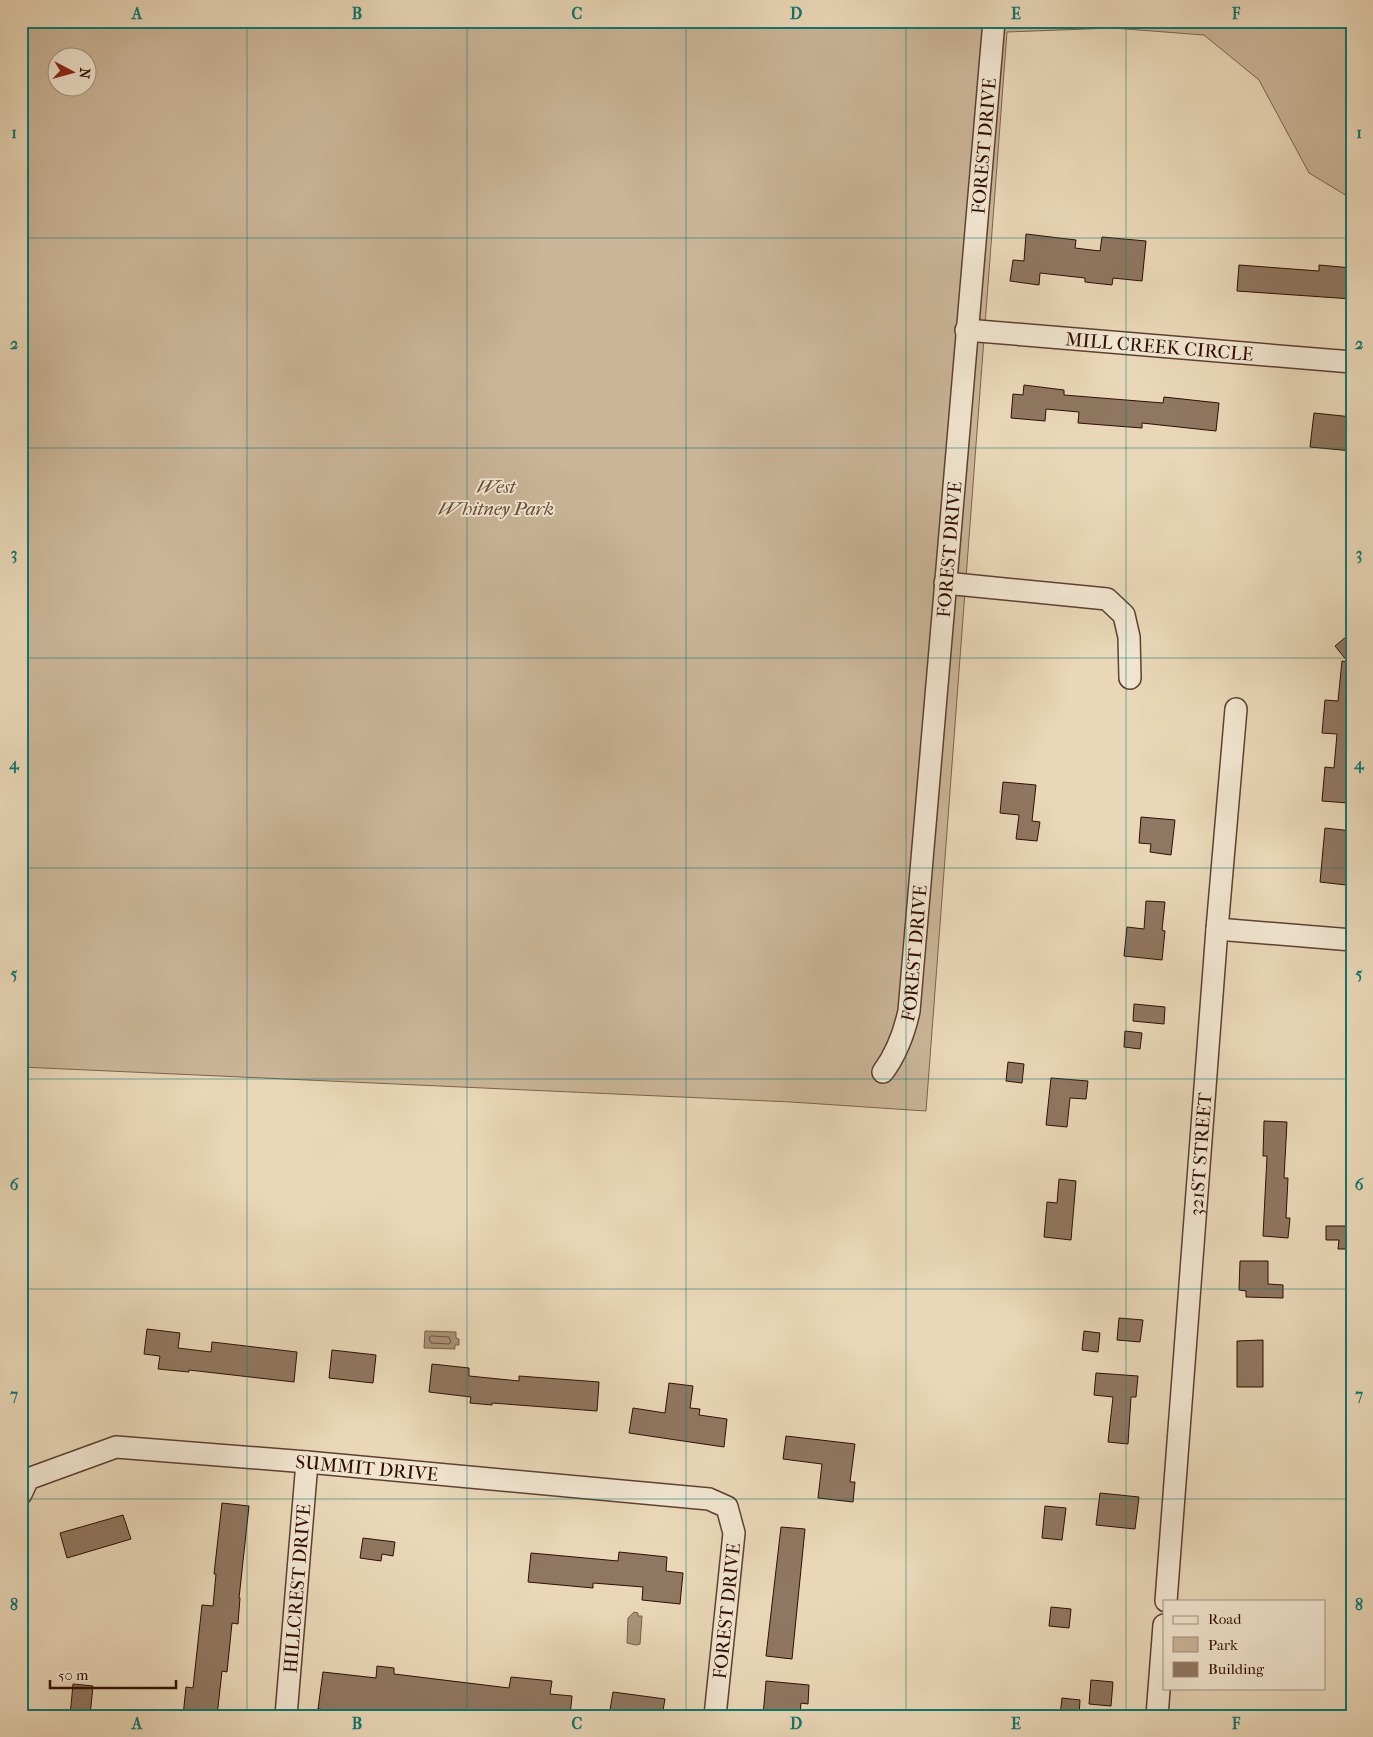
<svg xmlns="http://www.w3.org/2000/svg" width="1373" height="1737" viewBox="0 0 1373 1737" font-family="'IM FELL French Canon',serif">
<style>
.green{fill:#cab598;stroke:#7d624e;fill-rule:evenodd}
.water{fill:#aa937a;stroke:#795e4a}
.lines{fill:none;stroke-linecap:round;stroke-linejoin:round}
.shore{stroke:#6d503e;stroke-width:1}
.building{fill:#907761;stroke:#300e03}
.minor-casing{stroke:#5e4030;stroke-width:24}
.minor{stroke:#f1e5d0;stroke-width:21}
.grid{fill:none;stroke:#0f766e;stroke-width:1;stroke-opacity:0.55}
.labels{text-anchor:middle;stroke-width:4;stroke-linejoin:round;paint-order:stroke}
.street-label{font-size:19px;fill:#300e03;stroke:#f1e5d0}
.park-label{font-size:19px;font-style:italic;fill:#664837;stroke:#f1e5d0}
.neatline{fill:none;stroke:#0f766e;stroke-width:2}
.grid-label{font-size:16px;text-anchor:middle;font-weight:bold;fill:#0f766e}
</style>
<rect width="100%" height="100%" fill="#e9d7b7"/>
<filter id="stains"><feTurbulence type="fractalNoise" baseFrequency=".004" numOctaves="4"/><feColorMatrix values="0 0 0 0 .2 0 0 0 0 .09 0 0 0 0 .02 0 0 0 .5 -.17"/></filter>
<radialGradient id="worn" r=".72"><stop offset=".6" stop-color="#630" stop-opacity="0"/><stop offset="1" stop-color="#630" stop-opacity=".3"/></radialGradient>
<path class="green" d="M 21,21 L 1352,21 L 1352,199 L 1309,173 L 1259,80 L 1204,35 L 1113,28 L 1007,32 L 926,1111 L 791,1102 L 21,1067 ZM 58,58 L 88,58 L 88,88 L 58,88 Z"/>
<g class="water">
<polygon points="425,1331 456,1332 456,1338 459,1339 459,1345 455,1345 455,1349 424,1348"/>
<polygon points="634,1612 638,1613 638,1616 642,1616 640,1644 636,1645 627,1643 628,1618"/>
</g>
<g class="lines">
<polygon class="shore" points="432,1336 449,1337 451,1342 449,1344 431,1343 429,1338"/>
</g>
<g class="building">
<polygon points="1026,234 1076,240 1075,248 1100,251 1102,237 1146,241 1142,281 1113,278 1112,285 1085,282 1085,278 1040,273 1039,285 1010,281 1013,260 1024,261"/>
<polygon points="1239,265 1319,271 1319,265 1352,268 1352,299 1237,291"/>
<polygon points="1024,385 1064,390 1064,395 1163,403 1164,397 1219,403 1216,431 1142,423 1142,428 1078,423 1079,412 1046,409 1045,421 1011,418 1013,394 1023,395"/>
<polygon points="1314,413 1352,417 1352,451 1310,447"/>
<polygon points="1352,632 1352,793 1348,792 1348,803 1322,801 1325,767 1334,768 1337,734 1322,733 1325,700 1338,701 1342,661 1348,662 1335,646"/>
<polygon points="1003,782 1036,785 1032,821 1040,822 1037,841 1016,839 1019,815 1000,813"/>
<polygon points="1141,817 1175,820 1171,855 1150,852 1151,844 1139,843"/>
<polygon points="1325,828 1352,831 1352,857 1349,857 1346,885 1320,882"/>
<polygon points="1146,901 1165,902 1162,930 1165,931 1162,960 1124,956 1127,927 1144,929"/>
<polygon points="1134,1004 1165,1007 1164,1024 1133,1021"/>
<polygon points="1125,1031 1142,1033 1140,1049 1124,1047"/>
<polygon points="1008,1062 1024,1064 1022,1083 1006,1081"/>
<polygon points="1051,1078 1088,1081 1086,1099 1070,1098 1067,1127 1046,1125"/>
<polygon points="1264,1121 1287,1122 1284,1178 1288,1178 1286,1218 1290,1218 1288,1238 1263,1236 1267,1156 1263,1156"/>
<polygon points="1059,1179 1076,1181 1071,1240 1044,1237 1047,1202 1057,1203"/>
<polygon points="1326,1226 1352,1226 1352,1249 1338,1249 1339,1240 1326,1240"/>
<polygon points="1240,1261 1268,1261 1268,1284 1283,1285 1283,1298 1246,1297 1246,1291 1239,1290"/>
<polygon points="1119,1318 1143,1320 1140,1342 1117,1340"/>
<polygon points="147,1329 180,1333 178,1348 211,1352 212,1342 297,1352 294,1382 189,1370 189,1372 158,1369 160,1356 144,1354"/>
<polygon points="1084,1331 1100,1333 1098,1352 1082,1350"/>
<polygon points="1263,1340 1263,1387 1237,1387 1237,1341"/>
<polygon points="332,1350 376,1355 373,1383 329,1378"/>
<polygon points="432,1364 469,1368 469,1376 519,1381 519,1376 599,1382 597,1411 492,1403 492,1405 470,1403 471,1397 429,1392"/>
<polygon points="1096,1373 1138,1376 1136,1397 1131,1397 1128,1444 1108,1442 1113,1397 1094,1395"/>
<polygon points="669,1383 693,1386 690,1408 700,1409 699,1415 727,1419 724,1447 629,1433 633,1408 665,1413"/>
<polygon points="786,1436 855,1444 850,1482 855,1482 853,1502 818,1498 822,1464 783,1459"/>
<polygon points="1100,1493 1139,1497 1135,1529 1096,1525"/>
<polygon points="222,1503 249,1506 239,1598 240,1598 238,1624 232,1623 227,1672 222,1671 217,1716 183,1716 186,1687 193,1688 202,1605 213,1606 216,1574 214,1574"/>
<polygon points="1045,1506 1066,1508 1062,1540 1042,1538"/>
<polygon points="123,1515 131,1539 67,1558 60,1533"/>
<polygon points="781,1527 805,1529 792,1659 766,1656"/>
<polygon points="363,1538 395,1542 393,1556 382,1554 381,1561 360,1558"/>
<polygon points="619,1552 667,1557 666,1571 683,1573 680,1604 642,1600 643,1587 593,1583 593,1588 528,1582 531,1553 618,1561"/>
<polygon points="1051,1607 1071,1609 1069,1628 1049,1626"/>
<polygon points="377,1666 394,1668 394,1674 509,1688 511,1677 552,1681 550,1694 572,1696 570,1716 420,1716 390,1712 389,1716 377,1716 318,1709 323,1672 376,1678"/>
<polygon points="1091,1680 1113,1682 1111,1706 1089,1704"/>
<polygon points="766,1681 809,1685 808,1704 801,1703 800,1715 763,1716"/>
<polygon points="73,1684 93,1686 90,1716 70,1716"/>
<polygon points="613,1692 665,1699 662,1716 609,1716"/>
<polygon points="1062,1698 1080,1700 1079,1716 1060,1716"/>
</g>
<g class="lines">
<defs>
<g id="minor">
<path id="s1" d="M 966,330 L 1352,362"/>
<polyline points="945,583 1107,599 1124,615 1129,637 1130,678"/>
<polyline points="1217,929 1352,940"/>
<path id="s2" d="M 883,1072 C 897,1053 904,1034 909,1011 L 994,21"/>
<path id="s3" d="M 21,1494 L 28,1479 L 116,1447 L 307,1462 L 709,1499 L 727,1507 L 734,1533 L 715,1716"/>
<path id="s4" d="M 1166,1601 L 1217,929 L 1236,709"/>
<path id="s5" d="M 286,1716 L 307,1462"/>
<polyline points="1157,1716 1164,1625"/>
</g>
</defs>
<use href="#minor" class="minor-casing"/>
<use href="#minor" class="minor"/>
</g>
<path class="grid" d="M 247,21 L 247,1716M 467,21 L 467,1716M 686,21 L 686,1716M 906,21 L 906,1716M 1126,21 L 1126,1716M 21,238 L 1352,238M 21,448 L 1352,448M 21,658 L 1352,658M 21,868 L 1352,868M 21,1079 L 1352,1079M 21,1289 L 1352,1289M 21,1499 L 1352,1499"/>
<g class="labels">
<g class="street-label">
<text dy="7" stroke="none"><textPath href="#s2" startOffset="935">FOREST DRIVE</textPath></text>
<text dy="7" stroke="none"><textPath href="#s1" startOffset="194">MILL CREEK CIRCLE</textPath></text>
<text dy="7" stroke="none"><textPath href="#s2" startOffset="530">FOREST DRIVE</textPath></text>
<text dy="7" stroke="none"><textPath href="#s2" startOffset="125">FOREST DRIVE</textPath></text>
<text dy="7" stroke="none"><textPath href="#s4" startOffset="448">321ST STREET</textPath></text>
<text dy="7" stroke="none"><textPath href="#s3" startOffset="362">SUMMIT DRIVE</textPath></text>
<text dy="7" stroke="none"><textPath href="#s5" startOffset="128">HILLCREST DRIVE</textPath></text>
<text transform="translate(726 1611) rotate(-84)" y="7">FOREST DRIVE</text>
</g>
<g class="park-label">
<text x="496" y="493">West<tspan x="496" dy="22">Whitney Park</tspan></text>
</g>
</g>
<rect width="1373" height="1737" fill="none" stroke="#e9d7b7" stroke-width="55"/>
<rect x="1163" y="1600" width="162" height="90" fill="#f1e5d0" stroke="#a48f7e"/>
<rect x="1173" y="1616" width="25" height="8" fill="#f1e5d0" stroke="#a48f7e"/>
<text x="1208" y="1624" font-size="15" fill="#300e03">Road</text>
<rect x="1173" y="1637" width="25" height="15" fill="#cab598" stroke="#a48f7e"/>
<text x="1208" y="1650" font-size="15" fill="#300e03">Park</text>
<rect x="1173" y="1662" width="25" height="15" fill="#907761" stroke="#a48f7e"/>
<text x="1208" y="1674" font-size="15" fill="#300e03">Building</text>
<g transform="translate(72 72) rotate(96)"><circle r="24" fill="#f1e5d0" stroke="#a48f7e"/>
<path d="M0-4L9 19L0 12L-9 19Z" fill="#8f2418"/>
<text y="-8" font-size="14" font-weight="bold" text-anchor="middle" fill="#300e03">N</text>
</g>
<path d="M50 1680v8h126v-8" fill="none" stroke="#300e03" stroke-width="2.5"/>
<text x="58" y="1680" font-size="15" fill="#300e03" stroke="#f1e5d0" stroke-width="4" paint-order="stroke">50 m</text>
<rect x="28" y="28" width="1318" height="1682" class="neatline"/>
<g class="grid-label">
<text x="137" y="19">A</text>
<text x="357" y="19">B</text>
<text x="577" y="19">C</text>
<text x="796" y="19">D</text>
<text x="1016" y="19">E</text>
<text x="1236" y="19">F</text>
<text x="14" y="138">1</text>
<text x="1359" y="138">1</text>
<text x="14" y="349">2</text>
<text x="1359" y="349">2</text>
<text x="14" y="559">3</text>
<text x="1359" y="559">3</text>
<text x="14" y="769">4</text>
<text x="1359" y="769">4</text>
<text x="14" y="979">5</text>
<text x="1359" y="979">5</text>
<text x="14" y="1190">6</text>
<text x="1359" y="1190">6</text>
<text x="14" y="1400">7</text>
<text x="1359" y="1400">7</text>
<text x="14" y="1610">8</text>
<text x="1359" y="1610">8</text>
<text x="137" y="1729">A</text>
<text x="357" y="1729">B</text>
<text x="577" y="1729">C</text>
<text x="796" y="1729">D</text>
<text x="1016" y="1729">E</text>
<text x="1236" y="1729">F</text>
</g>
<rect width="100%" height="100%" filter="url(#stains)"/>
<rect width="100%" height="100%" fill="url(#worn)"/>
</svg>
